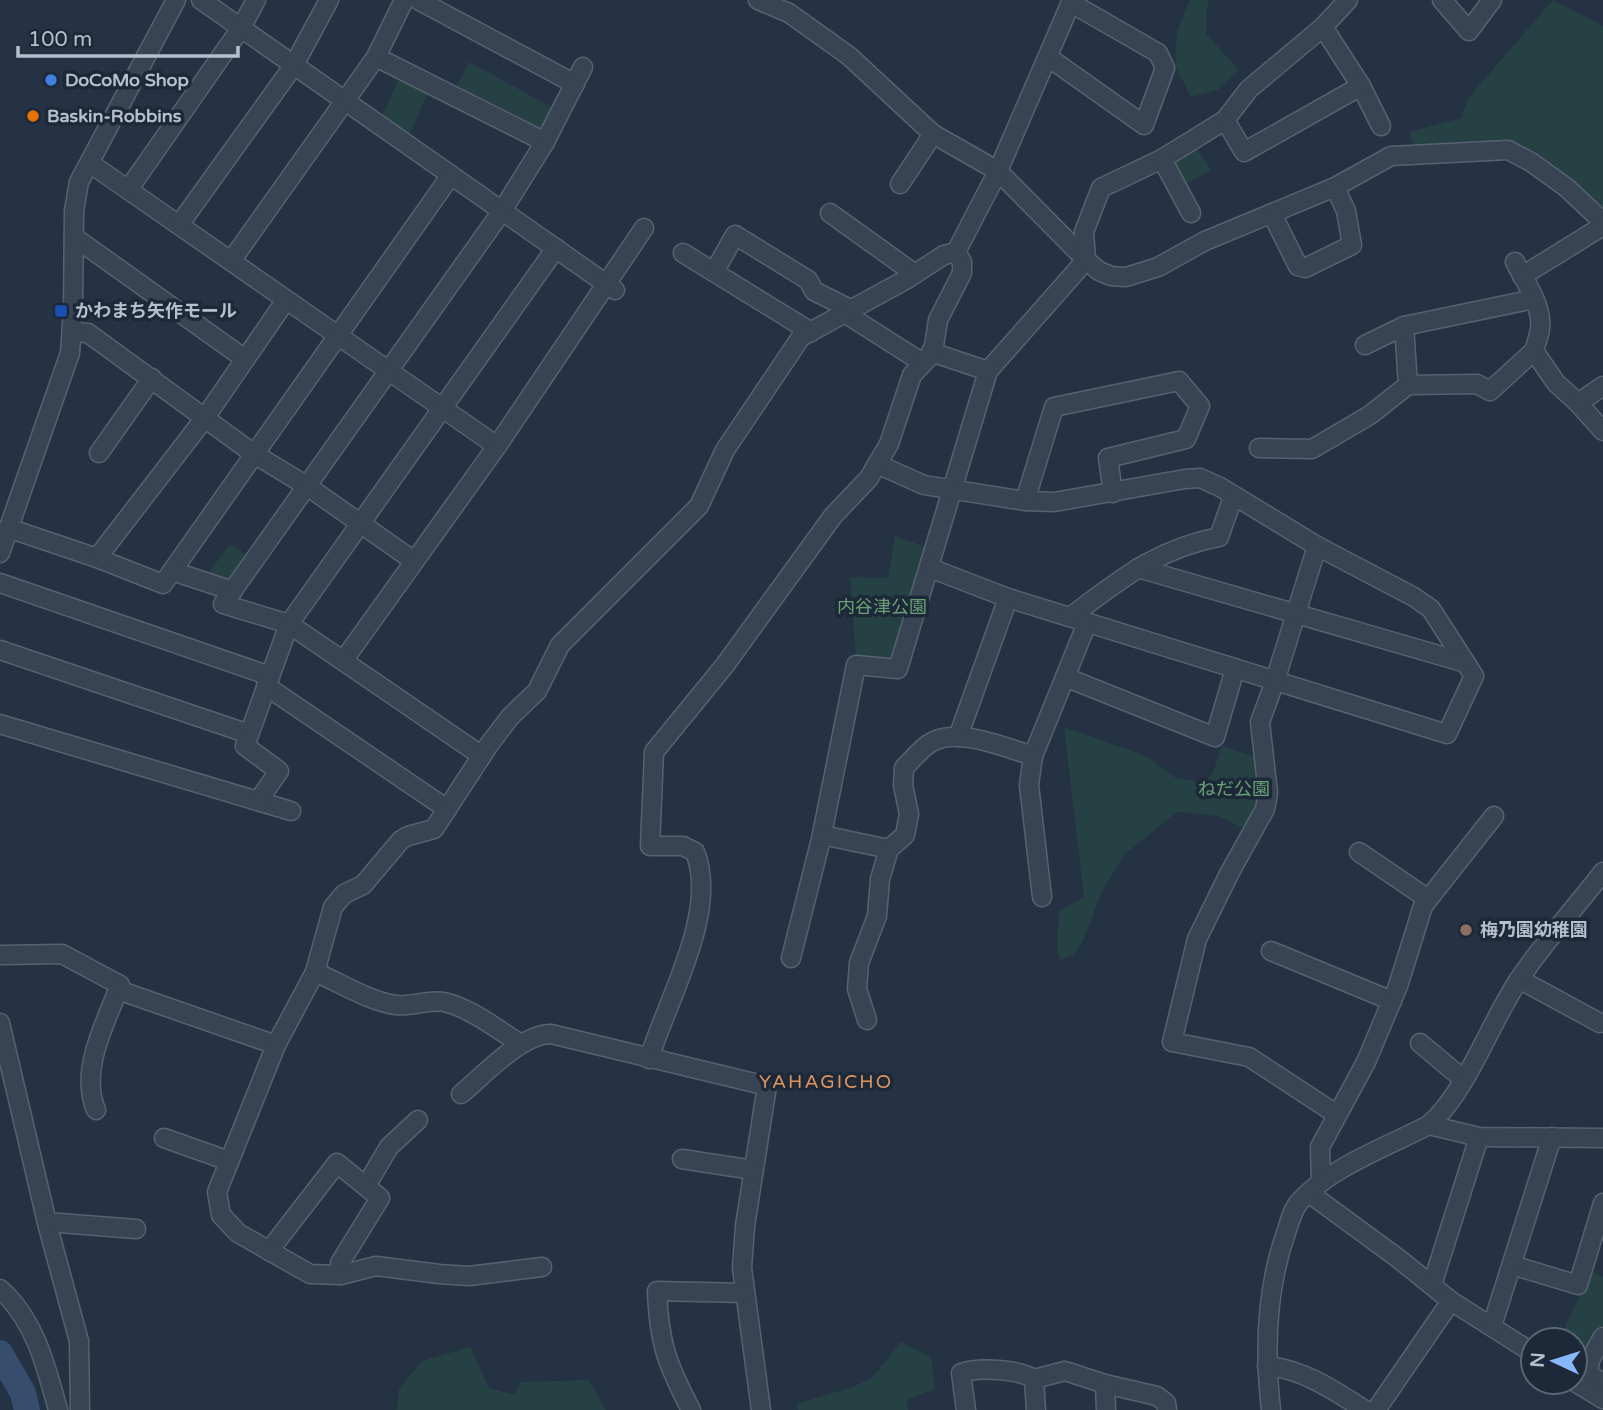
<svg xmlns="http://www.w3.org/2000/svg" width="1603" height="1410" viewBox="0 0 1603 1410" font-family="'Varela Round','Noto Sans JP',sans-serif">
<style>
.green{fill:#264144}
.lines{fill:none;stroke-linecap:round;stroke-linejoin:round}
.river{stroke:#364d6c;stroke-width:26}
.minor-casing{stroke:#566270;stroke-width:21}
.minor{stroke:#384453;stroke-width:18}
.shop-dot{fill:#3f7fe0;stroke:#1d2938;stroke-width:2.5}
.food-dot{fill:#e8710a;stroke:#1d2938;stroke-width:2.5}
.transit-dot{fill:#1a4fb4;stroke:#1d2938;stroke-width:2.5}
.education-dot{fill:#8d6e63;stroke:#1d2938;stroke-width:2.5}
.labels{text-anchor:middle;stroke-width:7;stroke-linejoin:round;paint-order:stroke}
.poi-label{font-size:18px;font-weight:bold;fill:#b5bfcd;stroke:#1d2938;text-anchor:start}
.park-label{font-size:18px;fill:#6aa076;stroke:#1d2938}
.neighbourhood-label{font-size:19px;letter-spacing:2px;fill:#df945e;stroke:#1d2938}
</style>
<rect width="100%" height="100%" fill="#243243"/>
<g class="green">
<polygon points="1190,0 1209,0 1206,15 1206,34 1239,70 1217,90 1191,97 1175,66 1177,32"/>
<polygon points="1553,0 1603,26 1603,207 1561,188 1507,145 1417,153 1409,132 1461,118 1469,97"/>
<polygon points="469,62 557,110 545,132 454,93"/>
<polygon points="400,76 429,90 409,135 382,116"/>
<polygon points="1196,147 1211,170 1183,186 1172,160"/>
<polygon points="895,536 931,549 897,657 889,661 856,657 850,577 888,578"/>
<polygon points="230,544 252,559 227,584 206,576"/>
<polygon points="1064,727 1146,756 1176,778 1201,782 1212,775 1222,746 1258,758 1259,795 1246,829 1218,816 1177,812 1125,854 1102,891 1084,939 1074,955 1060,960 1057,948 1059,911 1084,897"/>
<polygon points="1591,1271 1603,1277 1603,1330 1577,1377 1575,1340 1559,1340"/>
<polygon points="901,1342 931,1357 935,1389 907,1400 908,1410 798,1410 796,1404 850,1388 871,1379"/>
<polygon points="470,1347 489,1388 515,1395 520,1382 589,1380 606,1410 397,1410 399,1389 422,1361"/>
</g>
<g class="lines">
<polyline class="river" points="0,1353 23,1393 27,1410"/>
<defs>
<g id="minor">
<polyline points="201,0 615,290"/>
<polyline points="418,0 575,84"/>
<polyline points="758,0 789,13 849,56 933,134 998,171 1086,260 988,371 898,669 856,665 821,839 791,958"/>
<polyline points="1348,0 1323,27 1249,89 1225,120 1162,159 1101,188 1084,232 1086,260 1099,271 1111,276 1126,277 1158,267 1205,241 1335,187 1391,156 1508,150 1531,162 1567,188 1603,222"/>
<polyline points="1442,0 1469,31 1492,0"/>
<polyline points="1323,27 1361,86 1381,126"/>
<polyline points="376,57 545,142"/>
<polyline points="1048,57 1144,125 1165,68 1158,53 1071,3"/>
<polyline points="1225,120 1244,152 1361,86"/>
<polyline points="1162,159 1191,213"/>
<polyline points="91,164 497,446"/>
<polyline points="900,184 933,134"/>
<polyline points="128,190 241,28 256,0"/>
<polyline points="830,213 915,274"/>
<polyline points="1272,214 1298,266 1305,268 1352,245 1346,211 1335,187"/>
<polyline points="179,225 294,65 329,0"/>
<polyline points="74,237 245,359"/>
<polyline points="683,253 811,332"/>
<polyline points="231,261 376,57 404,0"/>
<path d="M 1515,262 C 1525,282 1543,306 1540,329 C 1539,336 1536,344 1534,351 L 1556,383 L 1578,403 L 1603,431"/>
<polyline points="714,272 735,235 808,280 814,291 852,310"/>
<polyline points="1522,276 1603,226"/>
<polyline points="846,314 923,363"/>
<polyline points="1404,326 1408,385"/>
<polyline points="72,332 88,333 254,454 307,486 414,561"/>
<polyline points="1365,345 1404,326 1534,299"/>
<polyline points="931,352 988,371"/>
<polyline points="1578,403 1603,386"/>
<polyline points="1259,448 1312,449 1370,415 1408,385 1477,384 1490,391 1534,351"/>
<polyline points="99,453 152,378"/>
<polyline points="877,464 924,485 1025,501 1054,502 1185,479 1200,478 1220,487 1317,546 1414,597 1431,609 1474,676 1447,734 1008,598 930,568"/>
<polyline points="1025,501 1054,407 1179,381 1200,406 1186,439 1108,458 1113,493"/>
<polyline points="8,528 97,558 163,584 451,175"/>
<polyline points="1317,546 1275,681 1260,722 1268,793 1265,809 1230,872 1197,939 1172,1042 1249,1057 1336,1114"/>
<polyline points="0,553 70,353 73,310 74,211 79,182 176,0"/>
<polyline points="97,558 204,419 286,300"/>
<polyline points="1138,568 1466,663"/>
<polyline points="172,571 233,591"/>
<polyline points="0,583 270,676"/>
<path d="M 1070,617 C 1120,580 1156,549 1219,537 L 1233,497"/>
<polyline points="0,650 249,734"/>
<polyline points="343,661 497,446 644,228"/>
<polyline points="1065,677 1215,737 1235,669"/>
<polyline points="266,686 447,809"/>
<polyline points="0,724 291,811"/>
<polyline points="958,737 1008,598"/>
<polyline points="482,756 289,624 223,604 502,211 545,142 583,67"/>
<polyline points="1033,756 1087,623"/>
<polyline points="258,801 279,771 245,746 289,624 556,248"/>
<polyline points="822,835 889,849"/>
<polyline points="1359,852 1428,899"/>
<polyline points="1271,951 1392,1001"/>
<path d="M 0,955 L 62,954 L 120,985 C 106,1022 79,1070 96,1110"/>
<path d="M 315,972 C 341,983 368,1001 396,1005 C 412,1007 428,999 444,1002 C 471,1008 498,1030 521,1044"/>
<polyline points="1519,979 1600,1023"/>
<polyline points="118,990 276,1045"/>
<path d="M 867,1020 L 857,989 L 859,963 L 877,916 L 880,879 L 889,849 L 905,835 L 909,814 L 903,785 L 904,768 C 912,760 922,747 932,742 C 958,727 1007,748 1033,756 L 1029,785 L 1042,897"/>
<polyline points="0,1023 48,1227 79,1341 80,1410"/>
<polyline points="1420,1043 1463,1079"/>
<path d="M 649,1059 C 667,1000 719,912 695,852 L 683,846 L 650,846 L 654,752 L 725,665 L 833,516 L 869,478 L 889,444 L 912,375 L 928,358 L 934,346 L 938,320 L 962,273 L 962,262 L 956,252"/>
<path d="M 461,1094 C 484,1075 521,1034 551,1034 L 767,1086 L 745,1226 L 742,1268 L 761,1410"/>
<polyline points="1429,1125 1479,1137 1603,1138"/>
<polyline points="164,1138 229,1161"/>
<polyline points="682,1159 753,1170"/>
<polyline points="1321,1182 1320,1147 1366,1062 1398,986 1423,906 1494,816"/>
<polyline points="366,1186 389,1147 418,1120"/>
<polyline points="1309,1193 1399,1259 1451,1301 1533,1353"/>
<polyline points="47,1222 136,1229"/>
<polyline points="269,1251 337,1163 380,1198 340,1263 341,1275"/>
<polyline points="1512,1265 1578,1285 1603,1203"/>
<polyline points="542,1267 469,1276 439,1274 376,1266 341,1275 310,1274 238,1233 221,1215 217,1192 276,1045 315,972 333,907 344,894 363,885 401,840 408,836 434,829 488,746 510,717 537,691 560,645 699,506 725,450 801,337 907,279 944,255 956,252 998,171 1072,0"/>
<polyline points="1432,1285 1479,1137"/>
<path d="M 0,1289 C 35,1320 46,1366 58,1410"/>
<polyline points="1492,1326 1552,1137"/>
<polyline points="1603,1337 1590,1360 1588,1374 1603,1383"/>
<path d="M 1267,1366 C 1303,1369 1335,1391 1365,1410"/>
<polyline points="1034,1379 1065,1371 1105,1384 1157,1396 1166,1403 1167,1410"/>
<polyline points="1575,1382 1603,1399"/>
<polyline points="1105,1384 1106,1410"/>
<path d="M 691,1410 C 667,1364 659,1343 657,1291 L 744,1293"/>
<path d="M 966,1410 L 961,1373 C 979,1367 1018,1369 1034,1379 L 1036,1410"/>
<path d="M 1271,1410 C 1264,1349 1266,1288 1287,1230 C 1290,1220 1293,1209 1300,1201 C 1331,1167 1388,1146 1429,1125 C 1468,1090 1490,1022 1520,978 C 1545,941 1576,907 1603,872"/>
<polyline points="1376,1410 1451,1301"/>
</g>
</defs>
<use href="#minor" class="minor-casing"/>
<use href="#minor" class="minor"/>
</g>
<circle class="shop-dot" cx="51" cy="80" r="7"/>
<circle class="food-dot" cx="33" cy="116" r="7"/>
<rect class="transit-dot" x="54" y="304" width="14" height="14" rx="3.5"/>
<circle class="education-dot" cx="1466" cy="930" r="7"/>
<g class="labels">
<g class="poi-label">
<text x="65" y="86">DoCoMo Shop</text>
<text x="47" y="122">Baskin-Robbins</text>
<text x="75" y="317">かわまち矢作モール</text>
<text x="1480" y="936">梅乃園幼稚園</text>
</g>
<g class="park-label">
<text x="882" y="613">内谷津公園</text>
<text x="1234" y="795">ねだ公園</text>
</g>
<g class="neighbourhood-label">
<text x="826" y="1088">YAHAGICHO</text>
</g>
</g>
<g transform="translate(1554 1361) rotate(274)"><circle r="33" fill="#1d2938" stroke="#5a6574" stroke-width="2"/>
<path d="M0-5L12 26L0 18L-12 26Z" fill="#88b8ff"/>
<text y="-10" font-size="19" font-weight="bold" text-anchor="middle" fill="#b5bfcd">N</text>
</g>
<path d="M18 46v10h220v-10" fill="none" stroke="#b5bfcd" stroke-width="3.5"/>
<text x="28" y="46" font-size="21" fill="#b5bfcd" stroke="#1d2938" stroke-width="5" paint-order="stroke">100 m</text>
</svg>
